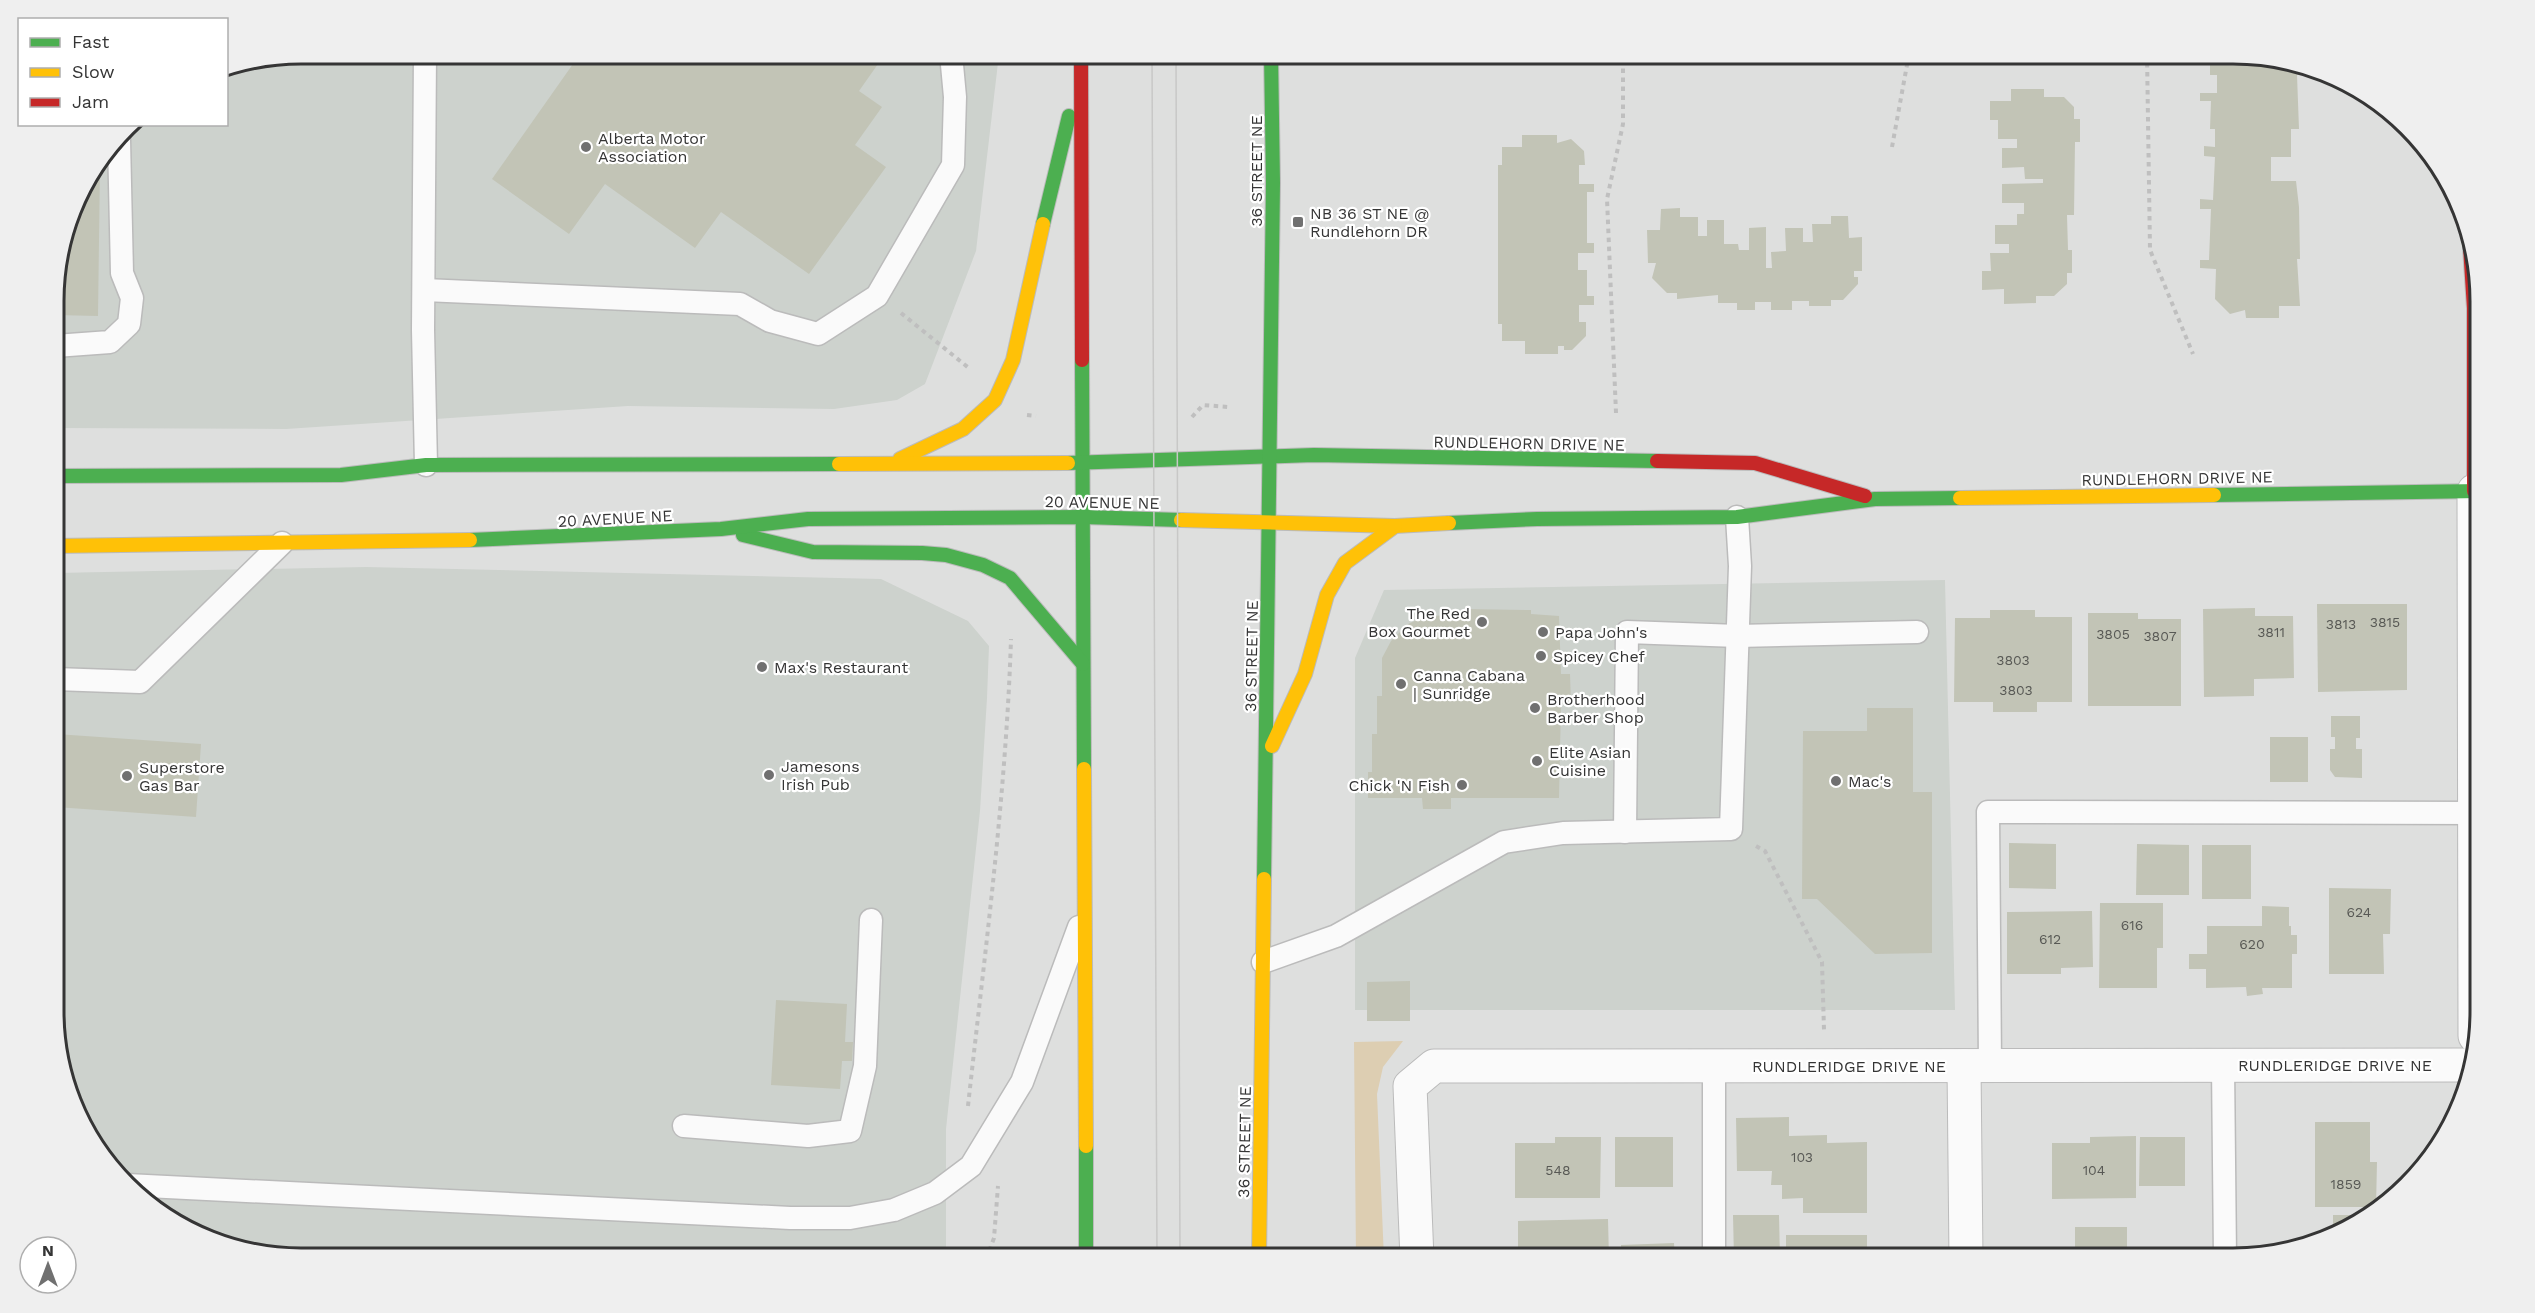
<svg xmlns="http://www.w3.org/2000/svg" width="2535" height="1313" viewBox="0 0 2535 1313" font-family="'Work Sans',sans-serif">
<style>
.built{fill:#cdd2cd}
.green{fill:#ddceb2}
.building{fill:#c2c4b6}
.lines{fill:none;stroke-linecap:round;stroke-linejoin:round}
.lane-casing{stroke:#bbb;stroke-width:25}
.street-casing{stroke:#bbb;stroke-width:35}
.fast-casing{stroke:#bbb;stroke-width:16}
.slow-casing{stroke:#bbb;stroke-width:16}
.jam-casing{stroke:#bbb;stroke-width:16}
.path{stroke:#bfbfbf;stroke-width:4;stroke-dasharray:4.5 4.5;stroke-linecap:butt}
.lane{stroke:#fafafa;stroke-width:22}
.street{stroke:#fafafa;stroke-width:33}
.fast{stroke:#4caf50;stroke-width:14}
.slow{stroke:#ffc107;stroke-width:14}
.jam{stroke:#c62828;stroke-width:14}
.tram{stroke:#c8c8c7;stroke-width:1.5}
.poi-dot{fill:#707070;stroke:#fff;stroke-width:2}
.labels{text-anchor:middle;stroke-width:4.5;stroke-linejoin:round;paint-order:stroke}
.number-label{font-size:14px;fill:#585955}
.poi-label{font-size:16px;fill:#353535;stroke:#fff;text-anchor:start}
.street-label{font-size:16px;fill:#353535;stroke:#fff}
.rim{fill:none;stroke:#353535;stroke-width:3}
</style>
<rect width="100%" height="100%" fill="#dedfde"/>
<g class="built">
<polygon points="301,54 999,54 976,251 925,384 897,400 834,409 628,406 286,429 55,428 55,285 79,192 131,125 226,124 227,69"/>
<polygon points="366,567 881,579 968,621 989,646 987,698 980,811 946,1129 946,1259 301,1259 192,1233 139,1198 96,1149 56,1044 55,573"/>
<polygon points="1945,580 1955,1010 1355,1010 1355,658 1384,590"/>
</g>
<polygon class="green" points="1403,1041 1383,1067 1377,1094 1384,1259 1356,1259 1354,1042"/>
<g class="building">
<polygon points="580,54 885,54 859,91 882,107 855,145 886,167 809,274 721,212 695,248 605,184 569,234 492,179"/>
<polygon points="2210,54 2234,54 2300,69 2300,75 2297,75 2299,129 2291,129 2291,157 2271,157 2271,181 2296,181 2299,207 2300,259 2297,259 2300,306 2279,306 2279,318 2246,318 2245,310 2230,314 2215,299 2216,269 2200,268 2200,260 2209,260 2211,209 2200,209 2200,199 2213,200 2215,157 2204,156 2204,146 2215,147 2215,129 2210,129 2211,101 2200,101 2200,93 2217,93 2217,75 2210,75"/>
<polygon points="2011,89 2044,89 2044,97 2064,97 2074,107 2074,119 2080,119 2080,142 2075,142 2074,215 2067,215 2068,250 2072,250 2072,273 2067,273 2067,284 2054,296 2036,296 2036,303 2004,304 2004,289 1982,290 1982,271 1991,271 1990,253 2009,253 2009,244 1995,244 1995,225 2017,225 2017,214 2024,214 2024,203 2002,203 2002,184 2043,183 2043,179 2025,179 2024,167 2002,168 2002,148 2017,148 2017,139 1998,139 1998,120 1990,120 1990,101 2011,101"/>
<polygon points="1522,135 1557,135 1557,143 1571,139 1584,151 1585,165 1579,165 1579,184 1594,184 1594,192 1587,192 1587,243 1594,243 1594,253 1578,253 1578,270 1587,270 1587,296 1594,296 1594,305 1579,305 1579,322 1586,322 1586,336 1572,350 1564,350 1564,346 1558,346 1558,354 1525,354 1525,341 1502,341 1502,324 1498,324 1498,165 1502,165 1502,147 1522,147"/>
<polygon points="100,165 98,316 55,315 55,285 79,192"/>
<polygon points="1680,208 1680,217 1698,217 1698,236 1707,236 1707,220 1724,220 1724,244 1738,244 1739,250 1749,250 1749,228 1766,227 1766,268 1772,268 1771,252 1786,251 1785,228 1803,228 1803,242 1813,242 1812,224 1831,224 1831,216 1848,216 1849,238 1862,237 1862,271 1854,271 1854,277 1858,277 1858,284 1843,300 1831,300 1831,306 1809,306 1809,301 1792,301 1792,310 1771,310 1771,302 1755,302 1755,310 1737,310 1737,303 1718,303 1718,295 1677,299 1677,293 1667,293 1652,278 1656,263 1648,263 1647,230 1660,230 1661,209"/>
<polygon points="2317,604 2407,604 2407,690 2318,692"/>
<polygon points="2255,608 2255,616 2293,616 2294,678 2254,679 2254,696 2204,697 2203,609"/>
<polygon points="1463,609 1531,610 1531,614 1559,616 1561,674 1570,674 1571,704 1561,704 1559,798 1451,798 1451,809 1423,809 1422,798 1368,798 1368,772 1372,772 1372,734 1377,734 1377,696 1382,696 1382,658 1391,641 1408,624 1426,616 1463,615"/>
<polygon points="1990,610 2035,610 2035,617 2072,617 2072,702 2037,702 2037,712 1993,712 1993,702 1954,702 1955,618 1990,618"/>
<polygon points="2088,613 2138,613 2138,619 2181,619 2181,706 2088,706"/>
<polygon points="1867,708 1913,708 1913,792 1932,792 1932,953 1875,954 1817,899 1802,899 1803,731 1867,731"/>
<polygon points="2331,716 2360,716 2360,738 2356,738 2356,749 2362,749 2362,778 2335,777 2330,770 2330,749 2335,749 2335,737 2331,737"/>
<polygon points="56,734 201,744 196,817 56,807"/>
<rect x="2270" y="737" width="38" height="45"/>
<polygon points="2009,843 2056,844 2056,889 2009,888"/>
<polygon points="2137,844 2189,845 2189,895 2136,895"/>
<rect x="2202" y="845" width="49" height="54"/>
<polygon points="2329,888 2391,889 2390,934 2383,934 2384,974 2329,974"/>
<polygon points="2100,903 2163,903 2163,948 2157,948 2157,988 2099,988"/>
<polygon points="2262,906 2289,907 2289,926 2291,926 2291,935 2297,935 2297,954 2292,954 2292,988 2262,988 2263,994 2247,996 2246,987 2206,988 2206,969 2189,969 2189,954 2207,954 2207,926 2262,926"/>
<polygon points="2092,911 2093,967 2061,968 2061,974 2007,974 2007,912"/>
<polygon points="1410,981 1410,1021 1367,1021 1367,982"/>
<polygon points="776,1000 847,1004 845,1042 853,1042 852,1061 842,1061 840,1089 771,1085"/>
<polygon points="1789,1117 1789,1136 1827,1135 1827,1143 1867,1142 1867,1213 1803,1213 1803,1198 1782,1199 1782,1185 1771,1185 1772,1171 1737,1171 1736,1118"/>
<polygon points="2315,1122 2370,1122 2370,1162 2377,1162 2376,1207 2315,1207"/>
<polygon points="2136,1136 2136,1198 2052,1199 2052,1143 2090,1143 2090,1137"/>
<polygon points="1555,1137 1601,1137 1600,1198 1515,1198 1515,1143 1555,1143"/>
<rect x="1615" y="1137" width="58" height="50"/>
<polygon points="2140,1137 2185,1137 2185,1186 2139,1186"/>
<polygon points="1733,1215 1779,1215 1780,1259 1734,1259"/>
<polygon points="2333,1215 2374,1215 2333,1236"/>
<polygon points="1608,1219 1609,1259 1518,1259 1518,1221"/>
<polygon points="2075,1227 2127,1227 2127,1259 2047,1259 2047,1255 2075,1256"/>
<rect x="1786" y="1235" width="81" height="24"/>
<polygon points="1674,1243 1675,1259 1621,1259 1621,1245"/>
<rect x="2138" y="1251" width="45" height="8"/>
</g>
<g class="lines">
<defs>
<g id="lane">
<polyline points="425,54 423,330 426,465"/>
<polyline points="424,290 740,304 770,321 818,334 877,296 953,165 955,97 951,54"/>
<polyline points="55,346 110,342 129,324 132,298 122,273 119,140"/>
<polyline points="55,679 140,682 282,543"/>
<polyline points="1625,832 1627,632 1738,636 1917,632"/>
<polyline points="1263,962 1336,936 1504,842 1563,833 1731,829 1740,566 1737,517"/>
<polyline points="2223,1065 2225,1258"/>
<polyline points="1714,1066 1714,1259"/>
<polyline points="1990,1066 1988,812 2480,813"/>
<polyline points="684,1126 808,1136 850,1131 865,1066 871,920"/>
<polyline points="127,1185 790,1218 850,1218 894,1210 935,1193 971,1166 1022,1082 1079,927"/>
</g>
<g id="street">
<polyline points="2474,491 2475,1036"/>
<polyline points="1964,1066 1966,1259"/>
<polyline points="1417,1259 1410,1086 1434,1066 2469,1065"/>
</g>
<g id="fast">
<polyline points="1043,224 1069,116"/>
<polyline points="1082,360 1084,769"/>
<polyline points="1068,463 1314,455 1657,461"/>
<polyline points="55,476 341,475 426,465 839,464"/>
<polyline points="2214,495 2480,491"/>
<polyline points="1449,523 1537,519 1737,517 1875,499 1960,498"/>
<polyline points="743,535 813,552 922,553 946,555 983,565 1010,578 1083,664"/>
<polyline points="470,540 721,529 808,519 1083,517 1181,520"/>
<polyline points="1264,879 1273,183 1271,54"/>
<polyline points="1086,1146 1086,1259"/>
</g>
<g id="slow">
<polyline points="900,459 963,429 995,400 1013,360 1043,224"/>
<polyline points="839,464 1068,463"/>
<polyline points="1960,498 2214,495"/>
<polyline points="1181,520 1395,526 1449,523"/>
<polyline points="55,546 470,540"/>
<polyline points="1272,746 1305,674 1327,595 1345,563 1395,526"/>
<polyline points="1084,769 1086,1146"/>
<polyline points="1259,1259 1264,879"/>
</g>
<g id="jam">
<polyline points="1081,54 1082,360"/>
<polyline points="2470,247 2474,308 2474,491"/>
<polyline points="1657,461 1755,463 1865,496"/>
</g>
</defs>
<use href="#lane" class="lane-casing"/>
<use href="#street" class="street-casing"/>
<use href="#fast" class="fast-casing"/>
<use href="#slow" class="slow-casing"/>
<use href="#jam" class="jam-casing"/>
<g class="path">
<polyline points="2147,54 2150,250 2193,354"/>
<polyline points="1892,147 1909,54"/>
<polyline points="901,313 970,369"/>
<polyline points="1616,413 1607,199 1623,124 1623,54"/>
<polyline points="1027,415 1036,416"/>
<polyline points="1192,417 1203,405 1228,407"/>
<polyline points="1756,846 1765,851 1822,962 1824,1030"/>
<path d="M 968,1106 C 985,951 1006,795 1011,639"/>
<polyline points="986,1259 994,1238 998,1186"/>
</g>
<use href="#lane" class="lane"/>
<use href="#street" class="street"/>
<use href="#fast" class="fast"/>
<use href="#slow" class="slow"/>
<use href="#jam" class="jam"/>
<g class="tram">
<polyline points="1152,54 1157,1259"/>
<polyline points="1176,54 1180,1259"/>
</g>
</g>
<g class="poi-dot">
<circle cx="586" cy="147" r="6"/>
<rect x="1292" y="216" width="12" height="12" rx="3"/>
<circle cx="1482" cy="622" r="6"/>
<circle cx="1543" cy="632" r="6"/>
<circle cx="1541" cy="656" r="6"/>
<circle cx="762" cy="667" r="6"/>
<circle cx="1401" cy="684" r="6"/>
<circle cx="1535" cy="708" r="6"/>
<circle cx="1537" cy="761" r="6"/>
<circle cx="769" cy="775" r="6"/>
<circle cx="127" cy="776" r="6"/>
<circle cx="1836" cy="781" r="6"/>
<circle cx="1462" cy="785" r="6"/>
</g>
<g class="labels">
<g class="number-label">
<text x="2385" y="627">3815</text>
<text x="2341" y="629">3813</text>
<text x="2271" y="637">3811</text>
<text x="2113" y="639">3805</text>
<text x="2160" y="641">3807</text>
<text x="2013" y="665">3803</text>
<text x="2016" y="695">3803</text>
<text x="2359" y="917">624</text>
<text x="2132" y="930">616</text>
<text x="2050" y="944">612</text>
<text x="2252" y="949">620</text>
<text x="1802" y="1162">103</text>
<text x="1558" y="1175">548</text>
<text x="2094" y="1175">104</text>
<text x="2346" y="1189">1859</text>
</g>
<g class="poi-label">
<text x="598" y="144">Alberta Motor<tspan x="598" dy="18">Association</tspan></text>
<text x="1310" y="219">NB 36 ST NE @<tspan x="1310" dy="18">Rundlehorn DR</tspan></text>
<text x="1470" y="619" text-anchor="end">The Red<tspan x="1470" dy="18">Box Gourmet</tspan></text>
<text x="1555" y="638">Papa John's</text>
<text x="1553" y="662">Spicey Chef</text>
<text x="774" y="673">Max's Restaurant</text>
<text x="1413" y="681">Canna Cabana<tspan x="1413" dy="18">| Sunridge</tspan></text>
<text x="1547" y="705">Brotherhood<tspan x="1547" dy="18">Barber Shop</tspan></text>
<text x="1549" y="758">Elite Asian<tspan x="1549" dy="18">Cuisine</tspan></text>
<text x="781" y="772">Jamesons<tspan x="781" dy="18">Irish Pub</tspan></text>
<text x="139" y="773">Superstore<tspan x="139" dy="18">Gas Bar</tspan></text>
<text x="1848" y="787">Mac's</text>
<text x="1450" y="791" text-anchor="end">Chick 'N Fish</text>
</g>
<g class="street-label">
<text transform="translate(1256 171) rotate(-90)" y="6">36 STREET NE</text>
<text transform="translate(1529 443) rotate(1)" y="6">RUNDLEHORN DRIVE NE</text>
<text transform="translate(2177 478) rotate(-1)" y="6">RUNDLEHORN DRIVE NE</text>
<text transform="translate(1102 502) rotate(1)" y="6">20 AVENUE NE</text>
<text transform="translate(615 518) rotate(-3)" y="6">20 AVENUE NE</text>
<text transform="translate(1251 656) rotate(-89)" y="6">36 STREET NE</text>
<text x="2335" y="1071">RUNDLERIDGE DRIVE NE</text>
<text x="1849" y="1072">RUNDLERIDGE DRIVE NE</text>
<text transform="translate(1244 1142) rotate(-89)" y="6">36 STREET NE</text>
</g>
</g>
<path d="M0 0H2535V1313H0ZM301 64H2233A237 237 0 0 1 2470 301V1011A237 237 0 0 1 2233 1248H301A237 237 0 0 1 64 1011V301A237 237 0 0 1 301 64Z" fill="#efefef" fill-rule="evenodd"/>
<path class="rim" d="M301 64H2233A237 237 0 0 1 2470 301V1011A237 237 0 0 1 2233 1248H301A237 237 0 0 1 64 1011V301A237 237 0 0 1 301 64Z"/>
<rect x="18" y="18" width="210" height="108" fill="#ffffff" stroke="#aeaeae" stroke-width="1.5"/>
<rect x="30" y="38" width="30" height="9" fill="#4caf50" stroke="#aeaeae" stroke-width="1.5"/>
<text x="72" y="48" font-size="18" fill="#353535">Fast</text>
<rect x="30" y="68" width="30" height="9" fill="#ffc107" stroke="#aeaeae" stroke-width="1.5"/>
<text x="72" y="78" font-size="18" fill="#353535">Slow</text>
<rect x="30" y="98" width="30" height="9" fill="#c62828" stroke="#aeaeae" stroke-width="1.5"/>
<text x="72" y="108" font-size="18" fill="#353535">Jam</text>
<g transform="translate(48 1265)"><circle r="28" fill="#ffffff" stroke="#aeaeae" stroke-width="1.5"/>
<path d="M0-4.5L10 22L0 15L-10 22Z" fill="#707070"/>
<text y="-9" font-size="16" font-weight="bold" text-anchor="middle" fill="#353535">N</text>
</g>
</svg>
